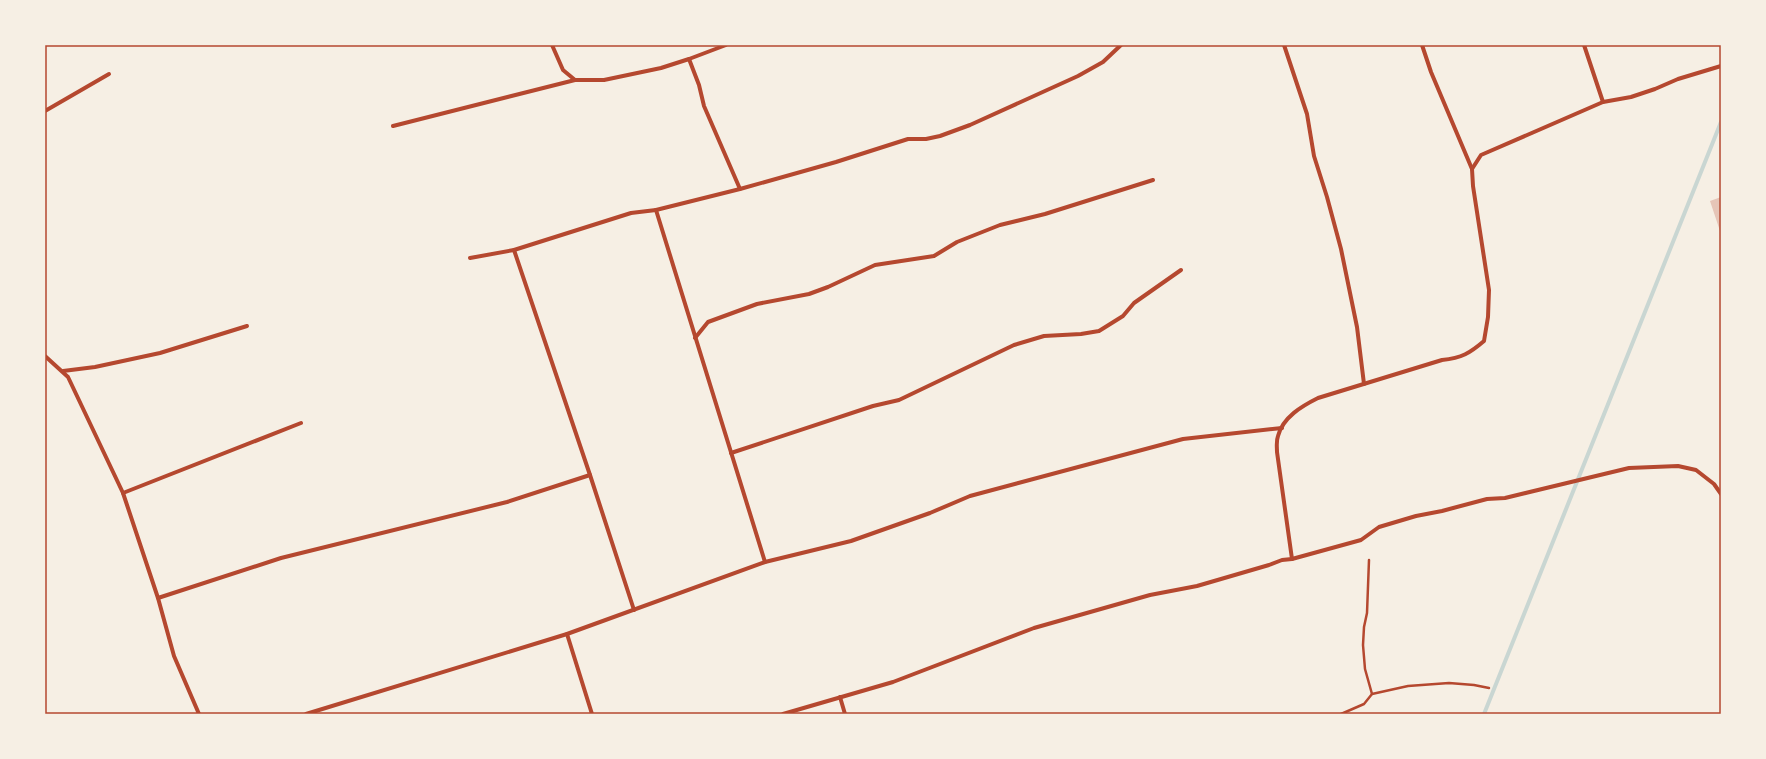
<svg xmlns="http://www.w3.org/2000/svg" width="1766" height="759" viewBox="0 0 1766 759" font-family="'PT Sans Narrow',sans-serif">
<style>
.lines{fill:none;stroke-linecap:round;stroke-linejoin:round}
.stream{stroke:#c9d6d2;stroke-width:4}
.building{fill:#e6c5b7}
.path{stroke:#b5482f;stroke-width:2.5}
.minor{stroke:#b5482f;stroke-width:4}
.neatline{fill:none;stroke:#b5482f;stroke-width:1.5}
</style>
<rect width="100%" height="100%" fill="#f6efe4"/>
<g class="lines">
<polyline class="stream" points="1484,714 1721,122"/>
</g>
<polygon class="building" points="1721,197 1721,234 1710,201"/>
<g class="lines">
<g class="path">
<polyline points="1369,560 1367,613 1364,627 1363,645 1365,669 1372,694"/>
<polyline points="1341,714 1364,704 1372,694 1408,686 1449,683 1474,685 1489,688"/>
</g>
<g class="minor">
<polyline points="552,45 563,70 575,80 604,80 661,68 689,59 699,85 704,106 740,189"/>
<polyline points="1284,45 1307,114 1314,156 1327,197 1341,249 1357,327 1364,384"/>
<polyline points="1422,45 1431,72 1472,169"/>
<polyline points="1584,45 1603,102"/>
<polyline points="689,59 726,45"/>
<polyline points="45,111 109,74"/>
<polyline points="393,126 575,80"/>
<polyline points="656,210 740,189 836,162 908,139 926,139 940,136 970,125 1078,76 1103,62 1121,45"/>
<polyline points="514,250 590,475 634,610"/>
<polyline points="470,258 514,250 631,213 656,210 765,562"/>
<polyline points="695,338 708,322 757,304 809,294 828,287 875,265 934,256 957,242 1000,225 1045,214 1153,180"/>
<polyline points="45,356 68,377 123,493 158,598 174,656 199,714"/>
<polyline points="63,371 95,367 160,353 247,326"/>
<polyline points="731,453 873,406 899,400 1014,345 1044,336 1081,334 1099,331 1123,316 1134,303 1181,270"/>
<polyline points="123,493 301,423"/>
<polyline points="1292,559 1361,540 1379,527 1416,516 1442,511 1487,499 1505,498 1629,468 1678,466 1696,470 1714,484 1721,494"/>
<polyline points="158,598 281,558 507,502 590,475"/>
<polyline points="567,634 592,714"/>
<polyline points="840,697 845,714"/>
<polyline points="306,714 567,634 765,562 851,541 930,513 970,496 1183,439 1282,428"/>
<path d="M 783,714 L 893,682 L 1034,628 L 1150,595 L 1197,586 L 1269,565 L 1282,560 L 1292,559 L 1277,452 C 1277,447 1276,441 1278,436 C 1283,417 1302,406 1318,398 L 1442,360 C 1462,358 1470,353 1484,341 L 1488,317 L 1489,290 L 1473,186 L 1472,169 L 1481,155 L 1603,102 L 1631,97 L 1655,89 L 1678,79 L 1721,66"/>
</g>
</g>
<rect width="1766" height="759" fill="none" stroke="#f6efe4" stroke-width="92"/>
<rect x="46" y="46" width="1674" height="667" class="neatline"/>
</svg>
